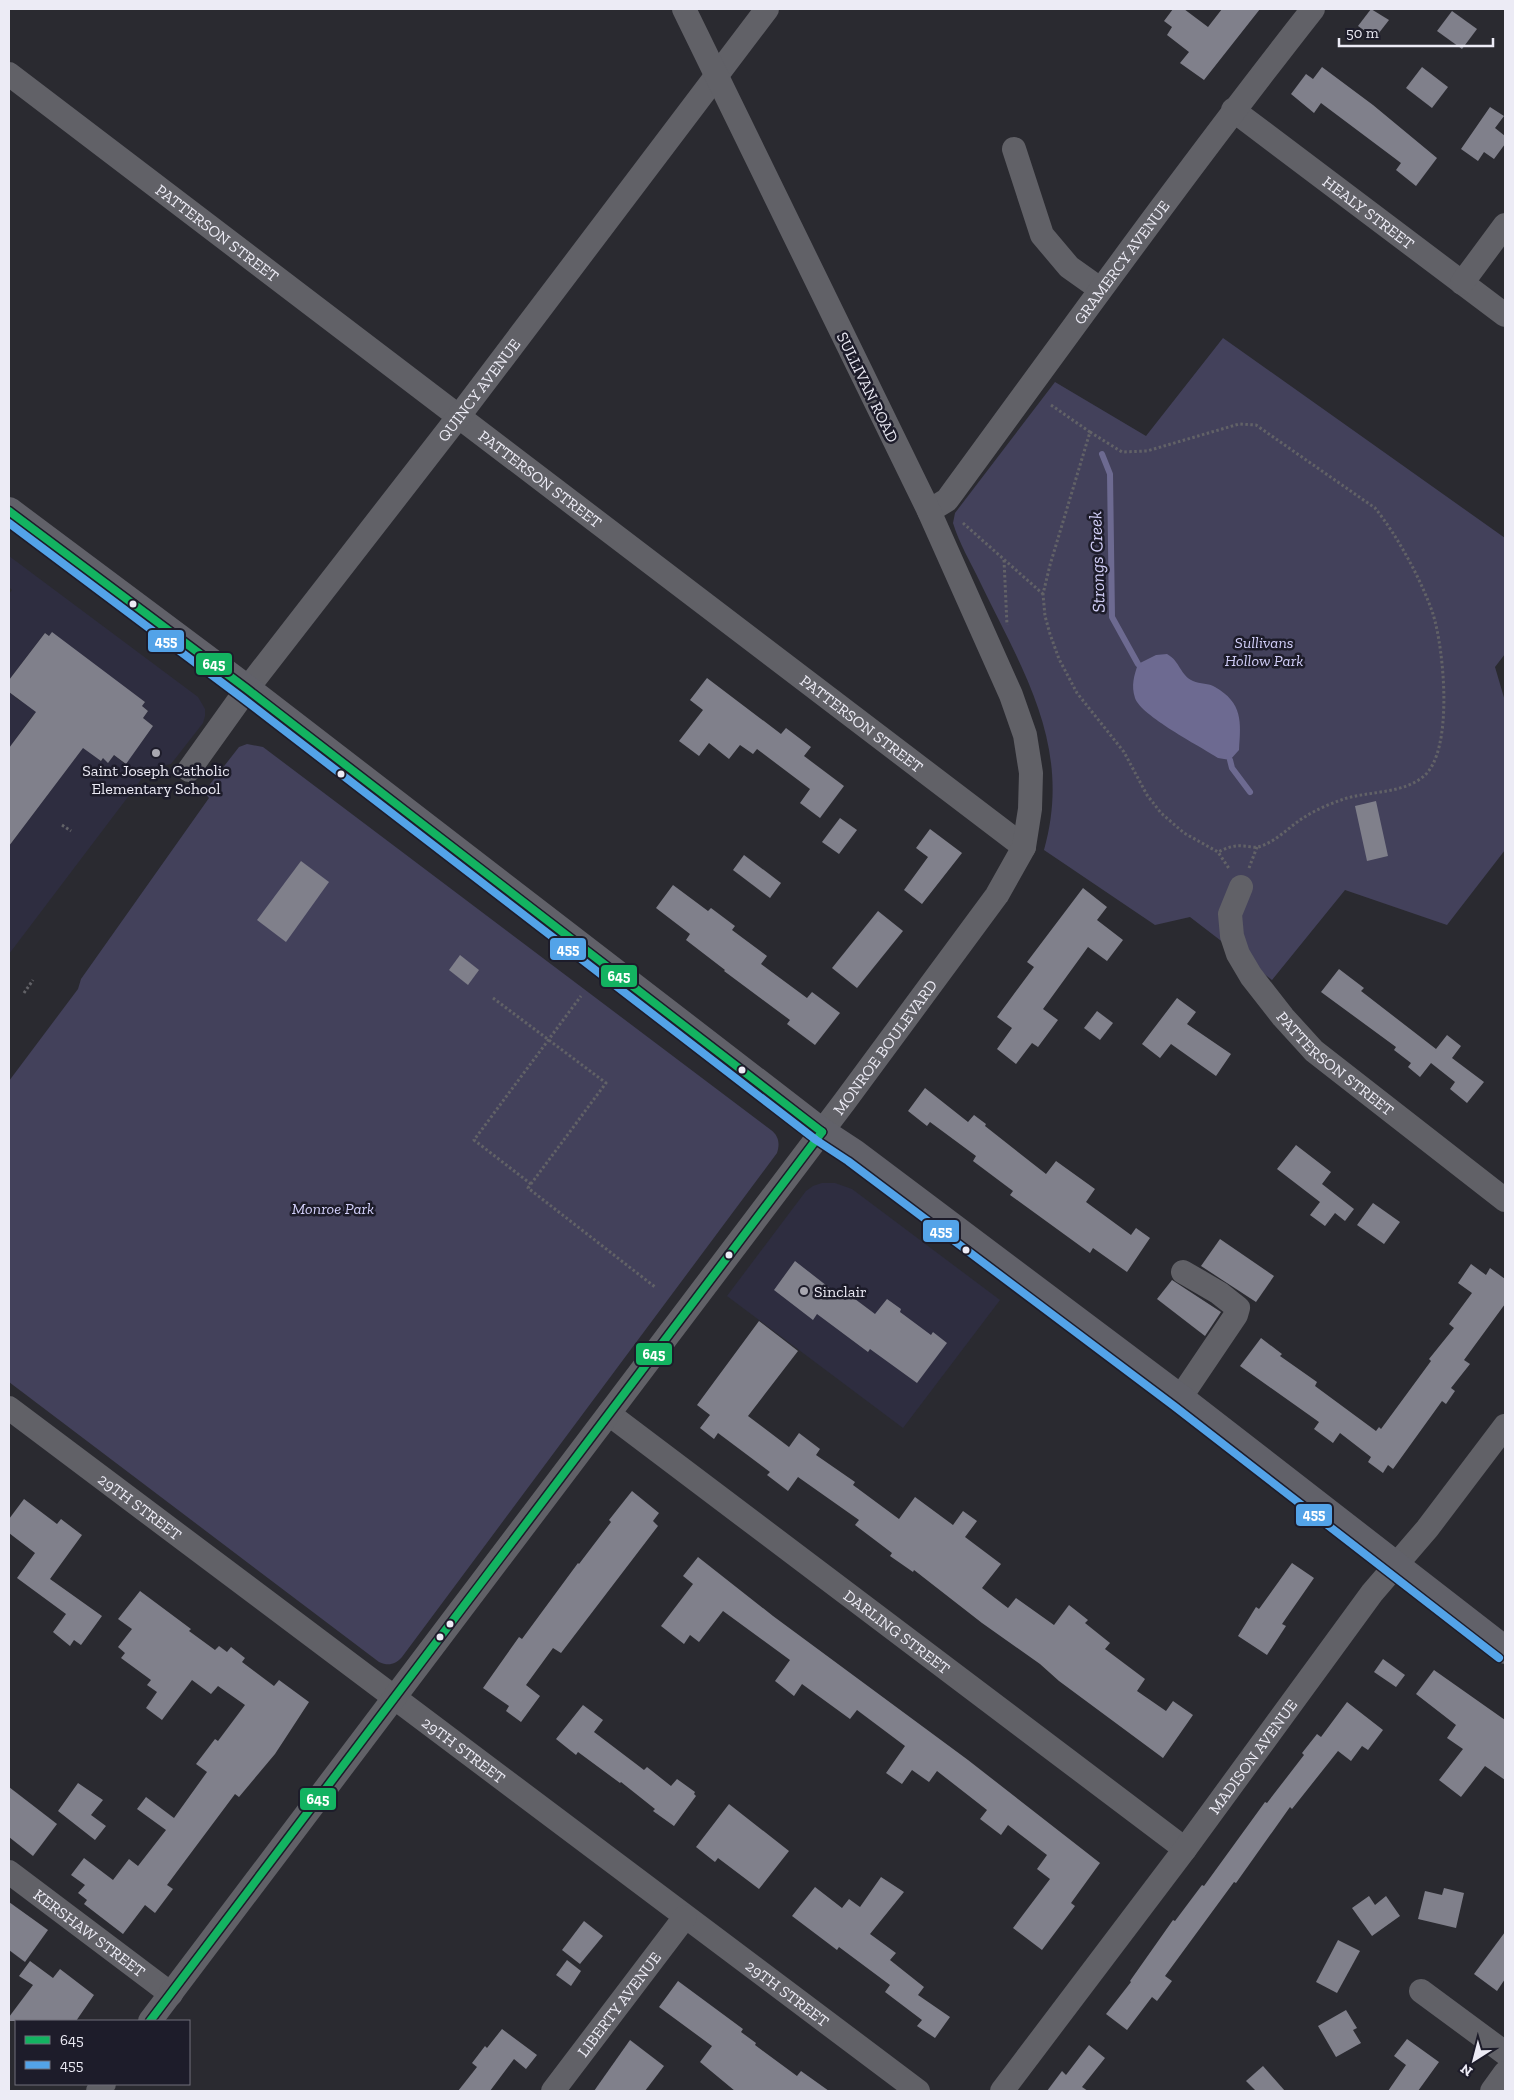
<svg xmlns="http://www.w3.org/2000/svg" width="1514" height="2100" viewBox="0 0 1514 2100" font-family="'Zilla Slab',serif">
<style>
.built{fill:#2e2d40}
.green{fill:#43415b}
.water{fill:#6d6a91}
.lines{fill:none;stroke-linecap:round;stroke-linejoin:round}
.stream{stroke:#6d6a91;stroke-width:6}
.building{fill:#80808b}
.path{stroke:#626267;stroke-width:3;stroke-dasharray:2.5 2.5;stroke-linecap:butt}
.minor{stroke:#616167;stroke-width:24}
.major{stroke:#616169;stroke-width:28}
.bus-1-casing{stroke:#1d1c2a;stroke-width:11}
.bus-2-casing{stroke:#1d1c2a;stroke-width:11}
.bus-1{stroke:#13b361;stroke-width:8}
.bus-2{stroke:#53a3e8;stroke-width:8}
.bus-dot{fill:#ecebf5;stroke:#1d1c2a;stroke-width:2}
.poi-dot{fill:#a8a7b0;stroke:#1d1c2a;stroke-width:2}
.labels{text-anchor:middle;stroke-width:5;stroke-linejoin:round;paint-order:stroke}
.street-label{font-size:16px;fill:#ecebf5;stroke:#1d1c2a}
.park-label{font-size:16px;font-style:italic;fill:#d2cff9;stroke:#1d1c2a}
.poi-label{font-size:16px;fill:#ecebf5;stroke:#1d1c2a}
.water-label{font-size:18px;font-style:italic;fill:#d3d0f9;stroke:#1d1c2a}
.line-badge{stroke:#1d1c2a;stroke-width:2}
.badge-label{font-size:14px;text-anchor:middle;font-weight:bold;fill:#fff}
</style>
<rect width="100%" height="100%" fill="#2a2a30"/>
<g class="built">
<polygon points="9,556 198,697 205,709 205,716 203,723 171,764 155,767 143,777 9,954 9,846 81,750 65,729 101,761 103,758 109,762 114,755 125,764 153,726 143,718 148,711 142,706 145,702 45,633 9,680 9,594 12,590 9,587"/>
<polygon points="9,692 20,701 23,698 54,730 33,715 9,748"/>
<polygon points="822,1183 835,1183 852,1189 1000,1300 903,1428 727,1296 806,1191 813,1186"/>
</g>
<g class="green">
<path d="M 1223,338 L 1505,538 L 1505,654 L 1495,667 L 1505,701 L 1505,850 L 1447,925 L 1345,890 L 1272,980 L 1190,917 L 1155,925 L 1044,850 C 1073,747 1023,671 980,582 C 971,563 959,543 953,523 L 955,513 L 1055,382 L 1146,436 Z"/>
<path d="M 247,744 L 263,747 L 771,1130 C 779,1136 780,1144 777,1153 L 402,1657 C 395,1665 388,1666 379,1662 L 9,1382 L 9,1081 L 78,989 L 81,979 L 209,798 L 204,792 L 239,747 Z"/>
</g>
<path class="water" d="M 1167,654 C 1180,661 1180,675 1193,681 C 1200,684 1209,683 1215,687 C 1243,703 1241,722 1239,750 L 1230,760 L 1218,758 C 1200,746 1141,716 1135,698 C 1131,685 1134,676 1138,664 L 1156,655 Z"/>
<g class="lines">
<g class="stream">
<polyline points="1102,454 1110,474 1112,617 1138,664"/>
<polyline points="1230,760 1232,768 1250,792"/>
</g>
</g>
<g class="building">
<polygon points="1173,9 1184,9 1208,27 1222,9 1260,9 1204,80 1180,63 1189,52 1167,35 1172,27 1164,21"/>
<polygon points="1371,9 1389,20 1375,38 1358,26"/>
<polygon points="1452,11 1477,29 1462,49 1437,31"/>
<polygon points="1322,67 1373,105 1437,158 1416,186 1396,170 1401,163 1321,103 1314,113 1291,94 1306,74 1313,79"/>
<polygon points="1422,67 1448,87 1432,108 1406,88"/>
<polygon points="1490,107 1504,116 1495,128 1505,136 1505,144 1494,159 1484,152 1478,161 1461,149"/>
<polygon points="52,632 145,702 142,706 148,711 143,718 153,726 126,764 114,755 108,763 103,758 101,761 83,748 9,846 9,748 36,712 9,692 9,680 45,633 49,636"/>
<polygon points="707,678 781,734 786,728 811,747 804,756 844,786 820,818 800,803 810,789 757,749 753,754 740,745 729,759 709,743 699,756 679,741 703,710 690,700"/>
<polygon points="1376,801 1388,856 1367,861 1355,806"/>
<polygon points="840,818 857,830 839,854 822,842"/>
<polygon points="930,829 962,853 922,904 904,890 928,857 916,848"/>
<polygon points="744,855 781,883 770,898 733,870"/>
<polygon points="301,861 329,882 286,942 257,920"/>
<polygon points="673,885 708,911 711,908 735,926 732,930 767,956 761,964 807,998 812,992 840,1013 815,1045 787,1024 790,1020 724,971 725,970 686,940 690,934 656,908"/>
<polygon points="1083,888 1107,907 1097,920 1123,940 1107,961 1088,947 1043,1009 1058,1020 1038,1047 1032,1043 1016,1064 997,1049 1012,1028 997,1017 1034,967 1027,962"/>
<polygon points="878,911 903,931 857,988 832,968"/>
<polygon points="460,955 479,970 468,985 449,970"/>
<polygon points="1339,969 1364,988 1361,991 1436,1049 1447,1035 1461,1046 1452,1058 1484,1082 1467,1103 1450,1089 1455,1082 1431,1063 1420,1077 1408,1067 1411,1063 1394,1050 1396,1047 1321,992"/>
<polygon points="1177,998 1196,1012 1187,1024 1231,1054 1216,1076 1171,1044 1160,1058 1142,1044"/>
<polygon points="1097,1011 1113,1023 1100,1040 1084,1028"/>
<polygon points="925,1088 968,1122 974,1115 986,1124 985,1126 1046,1174 1056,1161 1095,1189 1086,1202 1131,1235 1136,1228 1150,1238 1127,1272 1093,1248 1090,1253 1010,1195 1013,1191 973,1161 976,1156 930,1122 927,1126 908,1111"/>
<polygon points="1296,1145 1331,1172 1322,1184 1354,1209 1345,1221 1335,1213 1325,1226 1310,1215 1320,1202 1277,1169"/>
<polygon points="1373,1203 1400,1222 1384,1244 1357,1225"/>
<polygon points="1220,1239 1274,1276 1256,1302 1201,1266"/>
<polygon points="795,1261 845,1300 851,1296 875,1314 887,1299 901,1309 900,1312 931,1335 933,1332 947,1343 917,1383 870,1349 868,1352 817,1314 813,1320 774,1290"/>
<polygon points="1471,1264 1486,1275 1490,1268 1505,1279 1505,1304 1464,1360 1470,1364 1451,1388 1455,1391 1446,1404 1442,1401 1393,1469 1388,1465 1383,1473 1368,1462 1371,1457 1340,1433 1333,1443 1314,1429 1319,1422 1240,1366 1261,1338 1282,1354 1280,1356 1317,1382 1315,1386 1376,1431 1379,1427 1381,1429 1431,1361 1429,1359 1454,1328 1449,1324 1472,1293 1458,1283"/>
<polygon points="1172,1280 1221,1312 1205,1336 1157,1299"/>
<polygon points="759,1321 798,1351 748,1416 789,1447 799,1433 820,1449 816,1455 855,1482 853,1485 899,1519 915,1497 953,1525 963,1511 977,1521 965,1537 1001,1564 982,1588 1008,1608 1016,1598 1054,1625 1069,1605 1088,1620 1085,1623 1110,1643 1105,1649 1145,1679 1137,1691 1166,1711 1173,1701 1193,1715 1163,1758 1059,1681 1040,1664 982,1623 914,1570 913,1572 890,1556 892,1553 855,1525 859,1520 798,1477 788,1491 767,1475 770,1472 718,1433 714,1439 700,1428 710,1415 697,1405"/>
<polygon points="632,1491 659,1513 653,1521 658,1526 561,1653 553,1648 526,1685 540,1696 521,1722 506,1711 509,1706 483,1688 519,1637 522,1639 578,1563 579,1564 611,1522 609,1520"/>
<polygon points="24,1499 57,1524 61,1519 82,1535 50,1579 102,1616 81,1645 74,1640 70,1646 53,1632 66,1614 17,1578 35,1553 9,1533 9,1519"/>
<polygon points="698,1557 773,1616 968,1760 1100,1863 1071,1903 1075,1906 1042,1950 1013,1928 1050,1879 1037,1869 1047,1855 1008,1825 1001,1835 980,1819 987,1810 937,1771 929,1782 912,1770 902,1784 886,1773 905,1746 857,1710 850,1719 802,1684 794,1696 775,1681 790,1660 723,1611 699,1642 690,1635 684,1644 661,1626 693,1584 683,1576"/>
<polygon points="1292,1563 1314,1578 1282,1624 1286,1626 1267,1655 1238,1636 1256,1607 1259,1609"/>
<polygon points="140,1591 191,1629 189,1631 215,1650 219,1646 227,1652 231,1647 245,1658 242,1662 274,1686 279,1680 309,1702 275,1754 239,1797 235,1794 167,1885 173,1889 155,1913 145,1905 123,1934 84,1904 87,1900 78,1893 85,1885 71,1875 84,1858 113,1880 129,1859 138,1866 166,1830 137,1809 146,1797 174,1818 207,1772 196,1764 215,1739 218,1741 245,1705 218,1686 211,1694 192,1680 162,1720 146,1708 157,1692 147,1685 151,1680 121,1658 125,1653 118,1647 132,1629 118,1619"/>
<polygon points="1383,1659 1405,1675 1396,1687 1374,1672"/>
<polygon points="1434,1670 1505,1720 1505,1780 1485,1766 1461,1797 1439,1780 1463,1749 1447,1738 1456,1725 1416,1694"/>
<polygon points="1347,1702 1383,1730 1368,1750 1362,1746 1351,1761 1338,1751 1292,1809 1290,1807 1236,1883 1234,1882 1165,1976 1172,1981 1157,2001 1152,1997 1127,2030 1106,2014 1131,1982 1130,1981 1173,1920 1175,1921 1202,1885 1204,1886 1265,1802 1267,1803 1304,1755 1302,1753 1317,1734 1321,1737"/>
<polygon points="583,1705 603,1720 594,1732 644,1770 647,1767 671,1786 677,1779 695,1792 694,1794 696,1796 674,1826 653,1811 655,1809 621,1782 620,1783 578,1752 576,1755 556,1739"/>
<polygon points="78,1783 103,1800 91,1815 106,1826 95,1840 58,1811"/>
<polygon points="9,1787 57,1824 33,1856 9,1837"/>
<polygon points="729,1804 789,1851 759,1889 718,1858 715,1862 696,1847"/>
<polygon points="881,1877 904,1892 870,1934 896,1953 890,1960 924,1987 918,1995 950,2017 935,2038 917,2026 922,2020 885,1992 890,1985 839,1947 837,1950 792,1916 815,1887 842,1908 849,1899 860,1907"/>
<polygon points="1444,1888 1464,1893 1456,1928 1418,1919 1425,1891 1442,1895"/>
<polygon points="1369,1896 1375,1905 1386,1896 1400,1916 1372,1936 1352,1908"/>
<polygon points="9,1902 48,1930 25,1962 9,1950"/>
<polygon points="584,1921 603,1936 580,1964 562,1950"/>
<polygon points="1505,1932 1505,1979 1497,1991 1474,1974"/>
<polygon points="1338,1940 1360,1951 1337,1993 1316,1982"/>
<polygon points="567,1960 581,1971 571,1986 556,1975"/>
<polygon points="30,1961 53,1978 60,1969 94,1995 76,2021 9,2021 9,2017 33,1985 19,1976"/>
<polygon points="678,1981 743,2029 741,2032 756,2043 755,2045 797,2076 801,2071 829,2091 735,2091 700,2062 712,2046 659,2007"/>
<polygon points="1346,2010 1357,2028 1353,2030 1361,2043 1336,2057 1318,2026"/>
<polygon points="502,2029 537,2055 526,2069 514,2059 490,2091 458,2091 477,2067 472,2063 485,2046 487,2048"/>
<polygon points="1407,2039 1439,2062 1418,2091 1388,2091 1406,2065 1394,2056"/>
<polygon points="630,2040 664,2066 645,2091 594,2091"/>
<polygon points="1089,2045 1105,2058 1082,2087 1088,2091 1047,2091 1062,2071 1066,2075"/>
<polygon points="1263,2066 1285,2091 1256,2091 1246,2081"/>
</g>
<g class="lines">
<g class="path">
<polyline points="1051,405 1090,432 1050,565 1043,594 1045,616 1050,634 1059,659 1077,693 1124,752 1147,795 1161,813 1184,833 1218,852 1230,870"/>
<path d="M 1090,432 L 1122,452 L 1147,451 L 1239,424 L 1256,425 L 1375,508 C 1397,535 1422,581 1433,614 C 1444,649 1454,750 1424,776 C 1403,794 1369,791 1344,799 C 1329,804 1313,811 1300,820 C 1287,829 1274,843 1258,847 C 1254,848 1248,846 1243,846 C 1234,845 1226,848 1218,852"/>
<polyline points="963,523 1043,594"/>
<polyline points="1004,560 1007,625"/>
<polyline points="62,825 71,831"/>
<polyline points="1249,868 1257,847"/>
<polyline points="24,993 33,980"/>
<polyline points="493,998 606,1083 528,1188 655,1287"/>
<polyline points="531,1184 474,1140 581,996"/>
</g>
<g class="minor">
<path id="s1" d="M 9,74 L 1024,847"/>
<path id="s2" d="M 1233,110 L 1505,315"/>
<polyline points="1014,149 1042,235 1069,267 1100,289"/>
<polyline points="1462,283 1505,225"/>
<path id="s3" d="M 929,511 L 947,500 C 1068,335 1187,169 1313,9"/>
<path id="s4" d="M 189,770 L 247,689 L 459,416 L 767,9"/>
<path id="s5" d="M 1241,887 L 1230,914 L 1232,936 L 1238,954 L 1251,976 L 1283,1017 L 1314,1051 L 1505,1200"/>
<polyline points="1180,1398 1236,1315 1238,1308 1219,1293 1183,1272"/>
<path id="s6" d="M 9,1408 L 918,2091"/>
<path id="s7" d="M 609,1414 L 1185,1849"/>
<path id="s8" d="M 9,1872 L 171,1994"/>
<polyline points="1421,1991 1505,2053"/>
<path id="s9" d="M 150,2021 L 845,1101 L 997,895 L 1024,847 L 1030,809 L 1031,773 L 1025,735 L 1011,695 L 929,511 L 684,9"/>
<polyline points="98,2091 104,2084"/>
<path id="s10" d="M 553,2091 L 685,1917"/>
<path id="s11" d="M 1002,2091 L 1185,1849 L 1372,1593 L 1427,1529 L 1505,1426"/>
<polyline points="1492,2091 1505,2073"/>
</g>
<polyline class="major" points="9,511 247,689 822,1132 854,1153 1180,1398 1505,1650"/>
<defs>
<g id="bus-1">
<polyline points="9,511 247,689 822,1132"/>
<polyline points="150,2021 822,1132"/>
</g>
<polyline id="bus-2" points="9,523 241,697 816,1140 848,1161 1174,1406 1499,1658"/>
</defs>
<use href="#bus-1" class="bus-1-casing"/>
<use href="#bus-2" class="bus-2-casing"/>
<use href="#bus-1" class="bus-1"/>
<use href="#bus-2" class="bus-2"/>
</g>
<g class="bus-dot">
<circle cx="133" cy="604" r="4.5"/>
<circle cx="341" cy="774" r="4.5"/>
<circle cx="742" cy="1070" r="4.5"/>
<circle cx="966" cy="1250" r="4.5"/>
<circle cx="729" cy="1255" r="4.5"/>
<circle cx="450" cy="1624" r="4.5"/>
<circle cx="440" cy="1637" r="4.5"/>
</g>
<g class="poi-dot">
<circle cx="156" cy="753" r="5"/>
<circle cx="804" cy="1291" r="5"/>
</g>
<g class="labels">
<g class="street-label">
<text dy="6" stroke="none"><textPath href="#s2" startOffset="170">HEALY STREET</textPath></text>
<text dy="6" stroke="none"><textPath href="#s1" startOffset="262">PATTERSON STREET</textPath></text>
<text dy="6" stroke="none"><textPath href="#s3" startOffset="316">GRAMERCY AVENUE</textPath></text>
<text transform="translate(868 387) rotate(64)" y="6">SULLIVAN ROAD</text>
<text dy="6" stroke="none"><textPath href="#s4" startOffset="478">QUINCY AVENUE</textPath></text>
<text dy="6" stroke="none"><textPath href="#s1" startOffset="668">PATTERSON STREET</textPath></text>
<text dy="6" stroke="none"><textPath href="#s1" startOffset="1072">PATTERSON STREET</textPath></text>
<text dy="6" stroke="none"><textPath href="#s9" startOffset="1220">MONROE BOULEVARD</textPath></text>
<text dy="6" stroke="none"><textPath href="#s5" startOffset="218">PATTERSON STREET</textPath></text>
<text dy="6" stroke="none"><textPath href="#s6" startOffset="164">29TH STREET</textPath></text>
<text dy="6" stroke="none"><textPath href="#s7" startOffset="361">DARLING STREET</textPath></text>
<text dy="6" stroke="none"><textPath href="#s6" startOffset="569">29TH STREET</textPath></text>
<text dy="6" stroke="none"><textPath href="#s11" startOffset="418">MADISON AVENUE</textPath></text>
<text dy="6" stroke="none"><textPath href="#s8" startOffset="101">KERSHAW STREET</textPath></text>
<text dy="6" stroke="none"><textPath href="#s6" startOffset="974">29TH STREET</textPath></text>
<text dy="6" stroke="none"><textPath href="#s10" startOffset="109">LIBERTY AVENUE</textPath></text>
</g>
<g class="park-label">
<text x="1264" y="648">Sullivans<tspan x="1264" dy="18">Hollow Park</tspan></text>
<text x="333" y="1214">Monroe Park</text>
</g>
<g class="poi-label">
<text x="156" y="776">Saint Joseph Catholic<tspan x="156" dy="18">Elementary School</tspan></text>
<text x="814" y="1297" text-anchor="start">Sinclair</text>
</g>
<g class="water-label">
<text transform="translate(1097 562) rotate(-92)" y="6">Strongs Creek</text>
</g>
</g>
<g class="line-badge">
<rect x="147" y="629" width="38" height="24" rx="5" fill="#53a3e8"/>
<rect x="195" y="652" width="38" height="24" rx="5" fill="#13b361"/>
<rect x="549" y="937" width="38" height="24" rx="5" fill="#53a3e8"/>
<rect x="600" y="964" width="38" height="24" rx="5" fill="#13b361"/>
<rect x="922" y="1219" width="38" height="24" rx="5" fill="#53a3e8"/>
<rect x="635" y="1342" width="38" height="24" rx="5" fill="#13b361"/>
<rect x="1295" y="1503" width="38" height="24" rx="5" fill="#53a3e8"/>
<rect x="299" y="1787" width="38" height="24" rx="5" fill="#13b361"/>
</g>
<g class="badge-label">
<text x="166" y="646">455</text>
<text x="214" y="669">645</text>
<text x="568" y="954">455</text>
<text x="619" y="981">645</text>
<text x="941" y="1236">455</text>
<text x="654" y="1359">645</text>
<text x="1314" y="1519">455</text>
<text x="318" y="1804">645</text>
</g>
<rect width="1514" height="2100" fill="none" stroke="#ecebf5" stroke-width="20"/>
<rect x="15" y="2020" width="175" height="65" fill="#1d1c2a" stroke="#706f7b"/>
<rect x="25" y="2036" width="25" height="8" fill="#13b361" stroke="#706f7b"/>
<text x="60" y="2045" font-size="15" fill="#ecebf5">645</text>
<rect x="25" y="2061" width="25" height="8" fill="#53a3e8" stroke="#706f7b"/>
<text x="60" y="2070" font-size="15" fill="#ecebf5">455</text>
<g transform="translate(1474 2060) rotate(216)" stroke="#1d1c2a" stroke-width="4" paint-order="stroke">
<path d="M0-4L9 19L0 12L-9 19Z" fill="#ecebf5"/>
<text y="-8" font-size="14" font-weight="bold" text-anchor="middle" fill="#ecebf5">N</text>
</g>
<path d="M1339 38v8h154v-8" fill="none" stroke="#ecebf5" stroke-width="2.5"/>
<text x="1346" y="38" font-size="15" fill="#ecebf5" stroke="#1d1c2a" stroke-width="4" paint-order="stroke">50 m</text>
</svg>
